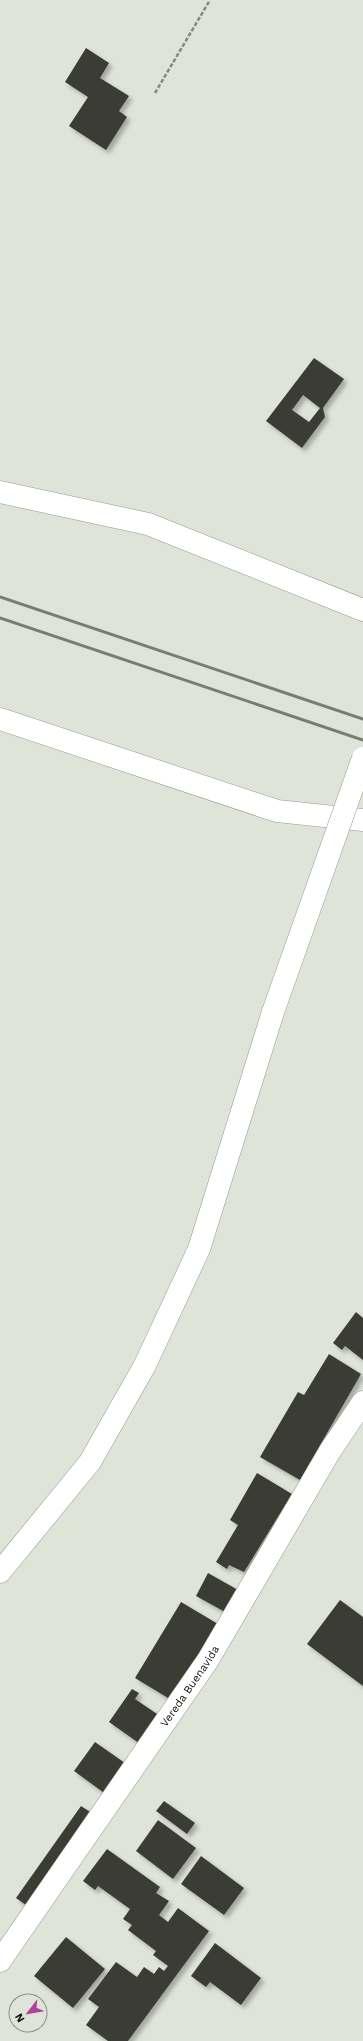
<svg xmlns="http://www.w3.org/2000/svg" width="363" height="2041" viewBox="0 0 363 2041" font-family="'Work Sans',sans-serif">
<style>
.building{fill:#3a3e35;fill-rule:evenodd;filter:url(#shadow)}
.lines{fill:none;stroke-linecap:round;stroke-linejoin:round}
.street-casing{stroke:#969b90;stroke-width:23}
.path{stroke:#848880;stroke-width:2.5;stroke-dasharray:4 2;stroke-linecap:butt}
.street{stroke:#fff;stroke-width:22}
.rail{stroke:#797c74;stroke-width:3}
.street-bridge-casing{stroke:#969b90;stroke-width:23;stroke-linecap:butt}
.street-bridge{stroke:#fff;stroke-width:22}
.labels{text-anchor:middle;stroke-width:4;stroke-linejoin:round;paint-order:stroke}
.street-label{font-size:11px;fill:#11120e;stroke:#dfe4d9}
</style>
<defs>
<filter id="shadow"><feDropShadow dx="3.5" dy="3.5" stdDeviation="2" flood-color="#0004"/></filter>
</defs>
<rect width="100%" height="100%" fill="#dfe4d9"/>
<g class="building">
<polygon points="86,48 109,63 100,78 129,96 119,111 127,117 106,150 69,126 88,97 65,82"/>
<path d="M 314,358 L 344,379 L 323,408 L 325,417 L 302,448 L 266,421 ZM 303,395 L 320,408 L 309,422 L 292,410 Z"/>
<polygon points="356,1312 363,1318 363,1360 345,1346 342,1350 333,1343"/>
<polygon points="329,1354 361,1374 300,1480 260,1457 298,1392 304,1395"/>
<polygon points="257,1473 292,1494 244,1572 229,1565 227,1569 216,1562 238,1525 230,1520"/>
<polygon points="208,1573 238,1590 225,1612 196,1596"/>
<polygon points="340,1600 363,1617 363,1686 307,1644"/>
<polygon points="181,1602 218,1624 173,1701 135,1678"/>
<polygon points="132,1689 139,1693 135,1699 163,1718 143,1746 109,1722"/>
<polygon points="95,1742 132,1768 111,1798 74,1771"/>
<polygon points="164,1801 195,1823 187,1834 156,1811"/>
<polygon points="81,1806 98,1817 33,1910 16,1898"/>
<polygon points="158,1820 196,1848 173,1879 136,1851"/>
<polygon points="107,1849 160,1887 156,1893 169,1901 159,1915 168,1922 178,1908 209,1931 128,2041 108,2041 86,2025 99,2007 88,1999 116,1962 137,1977 144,1967 154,1974 159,1967 164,1971 168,1966 153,1955 156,1951 128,1930 132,1925 123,1919 130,1909 98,1886 95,1890 83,1881"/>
<polygon points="201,1856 244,1888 224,1915 181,1884"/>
<polygon points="66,1937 105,1969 73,2008 34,1976"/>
<polygon points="215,1943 261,1978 241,2005 210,1982 206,1987 191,1976"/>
</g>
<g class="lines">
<defs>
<g id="street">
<polyline points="0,492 148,524 363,610"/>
<polyline points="0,719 277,811 363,820"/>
<polyline points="0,1572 90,1462 145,1365 199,1249 273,1012"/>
<path id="s1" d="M 0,1961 L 208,1660 L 330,1451 L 363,1402"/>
</g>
</defs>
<use href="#street" class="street-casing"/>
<polyline class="path" points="155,93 210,0"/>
<use href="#street" class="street"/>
<g class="rail">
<polyline points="0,597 363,719"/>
<polyline points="0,618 363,740"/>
</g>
<defs>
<polyline id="street-bridge" points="273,1012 363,758"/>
</defs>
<use href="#street-bridge" class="street-bridge-casing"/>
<use href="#street-bridge" class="street-bridge"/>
</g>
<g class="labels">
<g class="street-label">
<text dy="4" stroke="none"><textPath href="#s1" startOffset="334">Vereda Buenavida</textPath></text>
</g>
</g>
<g transform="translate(28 2013) rotate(239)"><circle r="19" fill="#dfe4d9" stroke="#8d9088"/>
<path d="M0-3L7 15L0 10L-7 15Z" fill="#b2409b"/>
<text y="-6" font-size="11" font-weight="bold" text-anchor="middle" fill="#11120e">N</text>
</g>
</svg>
